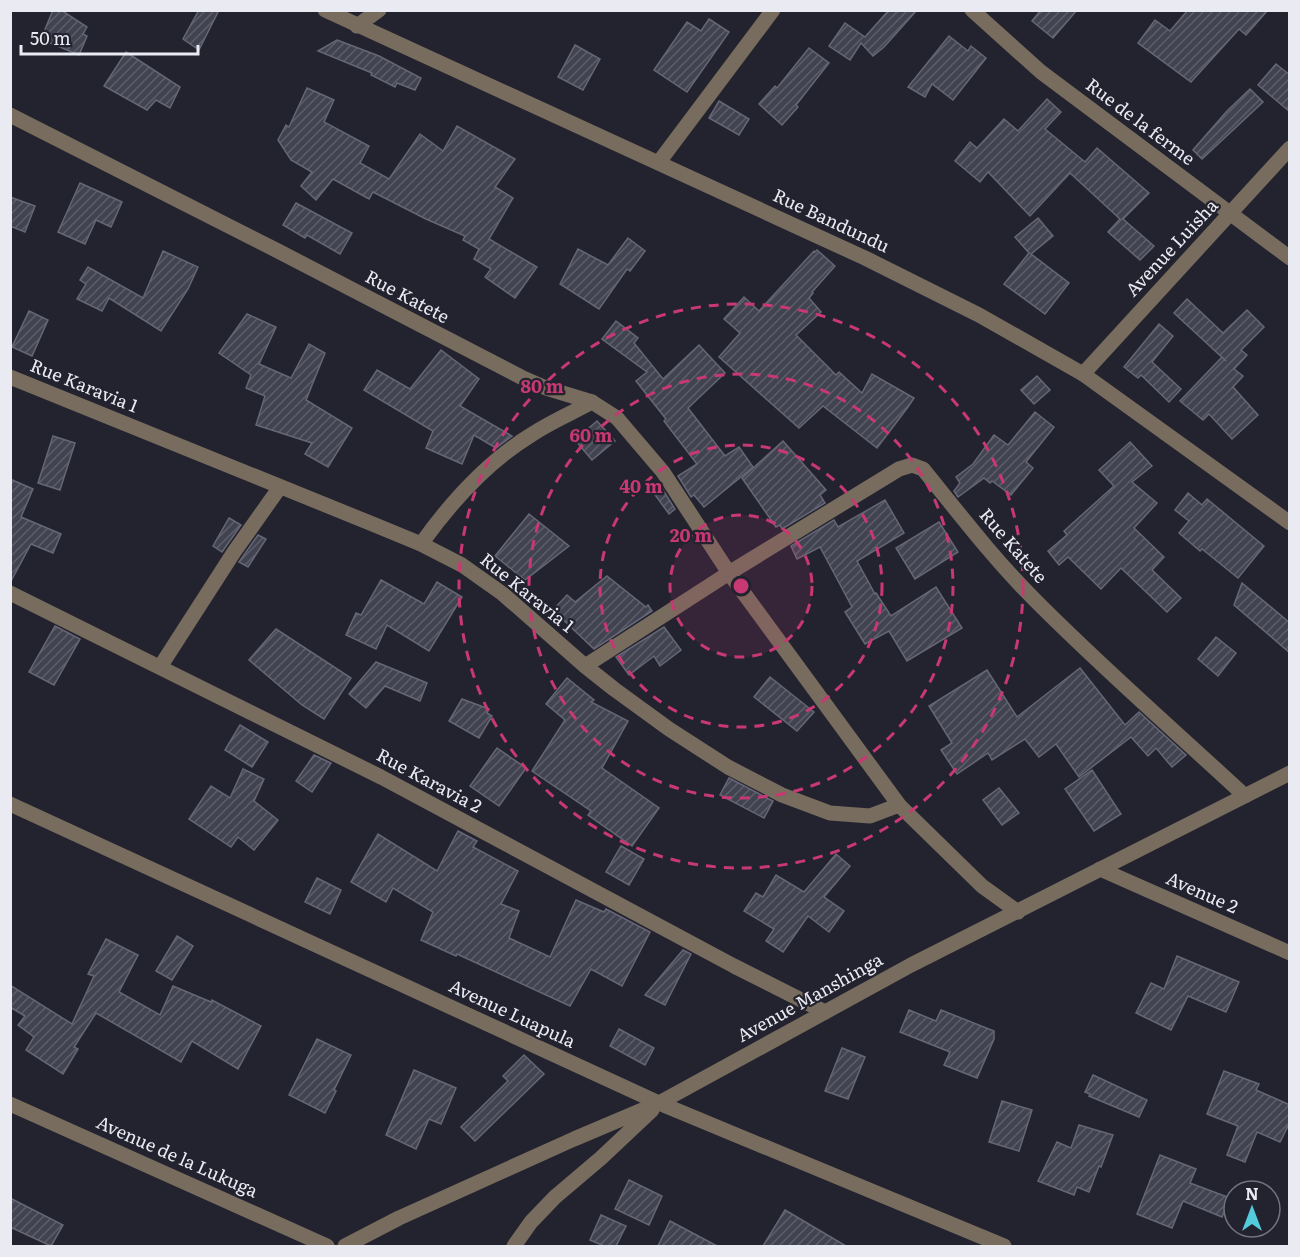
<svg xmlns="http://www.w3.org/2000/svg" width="1300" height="1257" viewBox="0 0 1300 1257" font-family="Literata,serif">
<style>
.building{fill:url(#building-hatch);stroke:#666776;stroke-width:1.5}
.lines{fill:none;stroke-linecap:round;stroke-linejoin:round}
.minor{stroke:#776c5d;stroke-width:15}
.ring{fill:none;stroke:#c83872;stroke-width:3;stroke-dasharray:10 8}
.labels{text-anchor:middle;stroke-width:4.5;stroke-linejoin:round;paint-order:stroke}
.street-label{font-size:18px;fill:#eaeaf3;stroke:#232330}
.centre{fill:#c83872;stroke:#232330;stroke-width:3}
.ring-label{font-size:18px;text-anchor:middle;font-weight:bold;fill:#c83872;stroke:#232330;stroke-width:4.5;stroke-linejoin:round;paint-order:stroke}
</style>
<defs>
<pattern id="building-hatch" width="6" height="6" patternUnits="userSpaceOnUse" patternTransform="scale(1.5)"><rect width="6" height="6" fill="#424351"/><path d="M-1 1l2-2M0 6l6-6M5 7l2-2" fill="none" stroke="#5d5e6a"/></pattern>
</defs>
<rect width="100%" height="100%" fill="#232330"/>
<g class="building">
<polygon points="53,10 61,10 87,27 83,34 87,36 79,55 41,39"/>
<polygon points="199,10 219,10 199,50 183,39"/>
<polygon points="889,10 917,10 884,47 873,56 861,43 850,60 829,46 845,23 865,37"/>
<polygon points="1041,10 1077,10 1053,38 1032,21"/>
<polygon points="1188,10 1268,10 1246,35 1239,29 1191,82 1138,43 1155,20 1170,31"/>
<polygon points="709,19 729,32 687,92 654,70 687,22 701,31"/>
<polygon points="949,36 968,51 971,46 986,58 953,100 932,84 925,97 908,87"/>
<polygon points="337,40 379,56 421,78 415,90 397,83 395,87 371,75 372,73 318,51"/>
<polygon points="575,45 600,59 583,90 558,77"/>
<polygon points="809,48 829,63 796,105 798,107 782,125 759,104 775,86 777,88"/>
<polygon points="126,52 180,87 170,108 156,100 147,110 104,86"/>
<polygon points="1276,64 1290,75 1290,112 1258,85"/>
<polygon points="307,88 334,100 324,122 369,146 360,163 389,179 420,134 443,151 457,126 515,159 495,187 513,198 489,239 537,267 515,298 485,277 491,269 474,259 479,249 463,240 465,236 426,219 373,192 369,199 333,179 316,200 301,186 312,172 291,160 278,140 286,125 289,127"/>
<polygon points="1250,89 1263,102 1202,159 1193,150 1227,111"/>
<polygon points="1047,99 1061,112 1045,129 1085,162 1097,148 1149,193 1123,219 1154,246 1140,260 1108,232 1120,219 1070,173 1030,216 988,172 980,182 955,161 970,142 977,148 1004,119 1018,131"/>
<polygon points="719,101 749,119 739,135 709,118"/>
<polygon points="80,183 122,202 111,227 96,220 85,244 58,232"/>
<polygon points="10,197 35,206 25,232 10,226"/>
<polygon points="296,203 352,233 340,254 307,235 305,238 283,225"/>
<polygon points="1038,218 1053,236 1031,254 1069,283 1045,314 1004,284 1029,253 1015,237"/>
<polygon points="628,238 645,251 630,271 627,269 599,309 560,284 578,249 608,265"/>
<polygon points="817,250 835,266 812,292 813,293 809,298 821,312 796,335 836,375 839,372 862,393 872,374 914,398 908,407 877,448 823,406 799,428 719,357 740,333 724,319 744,297 759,311 814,251 815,252"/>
<polygon points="163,251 198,267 188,289 161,331 109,298 102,311 77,299 86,284 80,280 88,267 143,298"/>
<polygon points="1187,299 1223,333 1247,310 1264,327 1241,350 1247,355 1234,369 1243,376 1233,387 1258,415 1232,439 1209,414 1203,420 1180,401 1222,357 1226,361 1174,313"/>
<polygon points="29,311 48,320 32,356 12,347"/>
<polygon points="247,314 276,327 259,364 291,378 309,344 325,353 306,400 352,428 328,467 305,454 312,443 256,425 265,396 246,388 251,375 219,353"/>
<polygon points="616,321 638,338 634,343 663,379 699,345 725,373 688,408 725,456 739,447 753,467 704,507 694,495 691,497 678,476 697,464 664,421 666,419 636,381 647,372 602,339"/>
<polygon points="1159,324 1173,336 1152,362 1181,389 1169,402 1141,375 1138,378 1124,367"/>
<polygon points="441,350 479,379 460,406 512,436 496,448 474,435 462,464 426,448 433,431 364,390 377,370 410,389"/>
<polygon points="1037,376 1050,390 1034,404 1021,390"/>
<polygon points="1035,412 1054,427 1026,462 1033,468 1011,495 992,481 990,483 984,478 958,497 954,491 960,483 956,477 973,464 994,435 1008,445"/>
<polygon points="597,421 615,441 592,460 575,440"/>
<polygon points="53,436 75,443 60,490 38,483"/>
<polygon points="783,441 826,490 820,495 825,503 782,529 780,525 776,527 742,478"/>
<polygon points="1130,442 1152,466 1132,482 1157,503 1134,528 1164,557 1152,570 1181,598 1167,612 1121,568 1101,589 1068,557 1059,565 1048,551 1067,535 1064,531 1114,486 1099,470"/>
<polygon points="10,479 33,489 21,517 61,534 53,553 31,544 10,583"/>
<polygon points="661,487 675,509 669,514 653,492"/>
<polygon points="1188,493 1202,505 1207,499 1264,546 1238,578 1202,549 1200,551 1179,533 1189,521 1175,510"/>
<polygon points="885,500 904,533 857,561 875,594 876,593 891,616 936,587 962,628 907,661 889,631 865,644 845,612 852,607 820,547 797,559 791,546 834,520 838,527"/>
<polygon points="529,514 569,546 525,580 495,556"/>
<polygon points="229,518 241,525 222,552 213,546"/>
<polygon points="939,522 958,552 915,579 896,548"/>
<polygon points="258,535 266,539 248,567 239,562"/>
<polygon points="607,576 646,607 648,605 652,611 594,649 553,610 567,595 575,602"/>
<polygon points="381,580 424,604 437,582 462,597 429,651 387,625 376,649 346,635 356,613 361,615"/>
<polygon points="1242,583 1290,623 1290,653 1234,605"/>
<polygon points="55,626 80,639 54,685 29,672"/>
<polygon points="664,627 681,650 660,666 654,656 629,675 616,657"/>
<polygon points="276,629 351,678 324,719 302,705 249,660"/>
<polygon points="1216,637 1236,653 1218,676 1198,659"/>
<polygon points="376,662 427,683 420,701 385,686 366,708 349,694"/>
<polygon points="1080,668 1125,725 1139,712 1186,755 1172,767 1156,748 1148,756 1131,737 1079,777 1056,744 1039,757 1025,739 992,760 988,753 957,774 941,750 952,743 929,706 987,670 1017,717"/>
<polygon points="770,677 814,712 797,731 754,697"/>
<polygon points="567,678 594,700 591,702 628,721 602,768 659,808 632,846 588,815 591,811 532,771 565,720 546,704"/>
<polygon points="462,699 489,709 487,713 492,716 479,738 449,721"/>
<polygon points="240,725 268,742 252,767 225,750"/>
<polygon points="497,748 526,768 499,806 470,786"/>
<polygon points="314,755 331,763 312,792 296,781"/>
<polygon points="243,769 264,779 254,801 278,820 254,850 238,837 231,847 189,819 211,786 230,798"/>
<polygon points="1092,770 1121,814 1094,831 1065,789"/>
<polygon points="729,778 773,801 764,818 720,795"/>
<polygon points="999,788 1019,813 1002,825 983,800"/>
<polygon points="458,831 477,841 473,847 518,871 501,904 519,911 509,938 550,957 576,900 604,912 606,909 650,932 622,986 591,969 570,1006 457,954 456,956 421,940 433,912 393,888 386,902 351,882 378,834 437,871"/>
<polygon points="621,846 644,859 629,885 606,872"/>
<polygon points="836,854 850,866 824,897 844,911 829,932 808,916 783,952 766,941 774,929 744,911 756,893 763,897 776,875 804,892"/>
<polygon points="317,878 341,890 330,914 305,902"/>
<polygon points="177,936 193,946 172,980 156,971"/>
<polygon points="106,939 138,955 119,992 160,1015 173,986 211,1002 212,1000 261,1026 238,1069 192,1041 181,1062 96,1013 74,1047 78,1049 63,1074 26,1050 34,1037 18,1025 25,1016 10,1007 10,985 72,1024 94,976 88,974"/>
<polygon points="683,950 691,954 665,1005 645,995"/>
<polygon points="1177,956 1239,982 1226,1012 1188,996 1171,1030 1136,1013 1151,983 1164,989"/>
<polygon points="909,1010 936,1021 941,1010 994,1031 994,1039 977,1078 944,1065 950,1052 900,1032"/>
<polygon points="619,1029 654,1048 645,1065 610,1046"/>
<polygon points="317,1039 351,1055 334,1090 336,1091 325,1113 289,1095"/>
<polygon points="842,1048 865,1057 848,1099 825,1091"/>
<polygon points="524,1055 544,1074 475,1141 461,1127 508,1081 503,1076"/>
<polygon points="414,1070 456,1088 441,1124 429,1119 416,1149 386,1135"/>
<polygon points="1224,1071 1259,1084 1256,1090 1290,1105 1290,1122 1280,1142 1257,1132 1245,1162 1227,1155 1238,1126 1207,1114"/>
<polygon points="1093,1075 1147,1100 1139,1117 1089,1096 1090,1094 1085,1092"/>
<polygon points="1002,1101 1032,1110 1019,1151 989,1142"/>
<polygon points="1079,1125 1113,1135 1101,1167 1099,1166 1089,1192 1077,1187 1074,1195 1038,1181 1057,1142 1071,1148"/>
<polygon points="1160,1155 1196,1169 1190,1183 1230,1198 1222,1217 1183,1201 1172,1228 1137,1214"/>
<polygon points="629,1180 662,1196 649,1225 615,1209"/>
<polygon points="10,1198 63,1225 51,1246 10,1227"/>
<polygon points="785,1210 846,1246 763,1246"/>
<polygon points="601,1215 626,1226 616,1246 604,1246 590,1240"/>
<polygon points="670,1221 717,1246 658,1246"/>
</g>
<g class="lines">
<g class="minor">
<polyline points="325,10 865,258 979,315 1083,374 1290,523"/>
<polyline points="972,10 1041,72 1290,258"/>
<polyline points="357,26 379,10"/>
<polyline points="10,115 278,251 521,377 546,388 592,402 617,418 663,472 729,573 899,805 982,886 1018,912"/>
<polyline points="659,162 773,10"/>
<polyline points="1083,374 1290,148"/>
<polyline points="10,377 375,525 421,544 462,565 503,594 585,666 614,689 669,729 728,767 782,795 830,813 870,816 899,805"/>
<path d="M 421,544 C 451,502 487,462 531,435 C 550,422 572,413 592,402"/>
<polyline points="10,593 381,777 734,966 825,1012"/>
<path d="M 585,666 L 729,573 L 899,469 L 912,465 L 923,469 C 958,512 993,558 1032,597 C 1100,666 1174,730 1245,796"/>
<polyline points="160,667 234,552 280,487"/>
<polyline points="10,804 659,1103 1004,1246"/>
<polyline points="1100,869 1290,953"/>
<polyline points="10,1104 327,1246"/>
<polyline points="345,1246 399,1218 574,1139 659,1103 911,965 1290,773"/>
<polyline points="514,1246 531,1222 555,1197 601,1158 652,1110"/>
</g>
</g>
<circle cx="741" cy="586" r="71" fill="#c83872" fill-opacity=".12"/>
<g class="ring">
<circle cx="741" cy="586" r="71"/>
<circle cx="741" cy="586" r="141"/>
<circle cx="741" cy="586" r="212"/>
<circle cx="741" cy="586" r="282"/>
</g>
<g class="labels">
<g class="street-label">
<text transform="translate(1140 122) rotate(37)" y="6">Rue de la ferme</text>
<text transform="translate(831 221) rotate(25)" y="6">Rue Bandundu</text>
<text transform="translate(1172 248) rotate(-47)" y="6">Avenue Luisha</text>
<text transform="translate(407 297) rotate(28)" y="6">Rue Katete</text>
<text transform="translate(84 386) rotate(22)" y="6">Rue Karavia 1</text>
<text transform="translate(1013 546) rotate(49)" y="6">Rue Katete</text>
<text transform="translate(527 593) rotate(39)" y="6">Rue Karavia 1</text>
<text transform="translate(429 781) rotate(28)" y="6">Rue Karavia 2</text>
<text transform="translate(1202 893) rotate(24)" y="6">Avenue 2</text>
<text transform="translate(810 998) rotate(-29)" y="6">Avenue Manshinga</text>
<text transform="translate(512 1014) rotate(25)" y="6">Avenue Luapula</text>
<text transform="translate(177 1157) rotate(24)" y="6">Avenue de la Lukuga</text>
</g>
</g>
<circle cx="741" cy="586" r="9" class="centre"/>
<g class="ring-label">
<text x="542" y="393">80 m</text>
<text x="591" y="442">60 m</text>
<text x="641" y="493">40 m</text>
<text x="691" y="542">20 m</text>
</g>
<rect width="1300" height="1257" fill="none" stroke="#eaeaf3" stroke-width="24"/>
<g transform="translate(1252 1209)"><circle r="28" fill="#232330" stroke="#73737e" stroke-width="1.5"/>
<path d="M0-4.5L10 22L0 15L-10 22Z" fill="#53cbdb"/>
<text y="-9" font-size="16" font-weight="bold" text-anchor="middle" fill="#eaeaf3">N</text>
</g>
<path d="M21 45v9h177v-9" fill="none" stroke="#eaeaf3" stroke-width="3"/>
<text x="30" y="45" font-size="18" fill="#eaeaf3" stroke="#232330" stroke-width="4.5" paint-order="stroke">50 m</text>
</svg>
